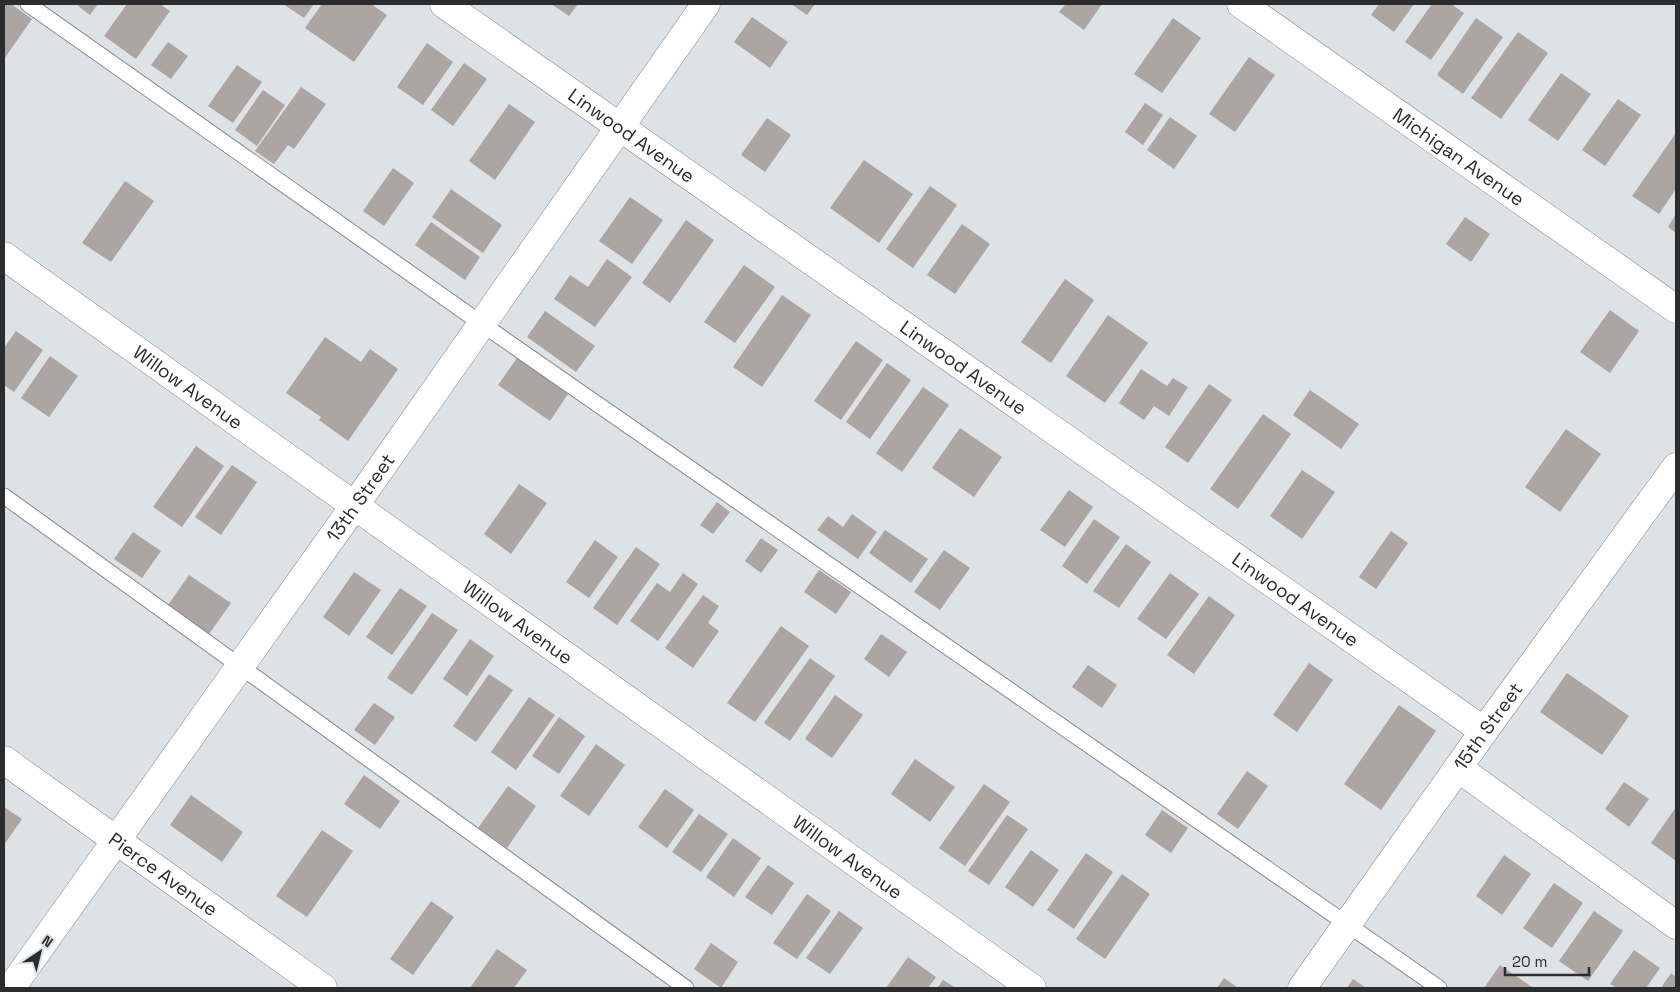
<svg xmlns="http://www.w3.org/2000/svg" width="1680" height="992" viewBox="0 0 1680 992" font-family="'Space Grotesk',sans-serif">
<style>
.building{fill:#aca5a2}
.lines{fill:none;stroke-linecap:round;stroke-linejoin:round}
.lane-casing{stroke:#84898d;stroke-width:17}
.street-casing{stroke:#84898d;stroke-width:29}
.secondary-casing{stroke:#84898d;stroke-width:29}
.lane{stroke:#fff;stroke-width:15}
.street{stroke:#fff;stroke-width:28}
.secondary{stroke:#fff;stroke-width:28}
.labels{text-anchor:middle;stroke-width:4.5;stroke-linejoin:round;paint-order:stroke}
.street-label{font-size:19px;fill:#2a2c2e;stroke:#dce2e6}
</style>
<rect width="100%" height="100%" fill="#dce2e6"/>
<g class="building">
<polygon points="6,4 11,4 32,19 4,59 4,7"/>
<polygon points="79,4 98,4 90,15 78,6"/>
<polygon points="127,4 160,4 170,11 136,59 104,36"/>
<polygon points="283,4 314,4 304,18"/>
<polygon points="322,4 371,4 387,15 354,62 305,28"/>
<polygon points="551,4 578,4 569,16"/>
<polygon points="791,4 815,4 807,15"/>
<polygon points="1066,4 1102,4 1084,30 1059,12"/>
<polygon points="1379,4 1414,4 1394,32 1371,15"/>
<polygon points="1432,4 1451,4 1464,13 1431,60 1405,42"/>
<polygon points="752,17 788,42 770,68 734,42"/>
<polygon points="1173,18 1201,38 1162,93 1134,74"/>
<polygon points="1476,18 1503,37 1463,94 1437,75"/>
<polygon points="1518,32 1548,53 1501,119 1471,98"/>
<polygon points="168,42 188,56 171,79 151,65"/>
<polygon points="427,43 453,62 423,105 397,87"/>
<polygon points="1249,57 1275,75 1235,132 1209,114"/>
<polygon points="464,63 487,79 453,126 431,110"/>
<polygon points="237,65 262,82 233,123 208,106"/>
<polygon points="1561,73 1591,94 1558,141 1528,120"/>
<polygon points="301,87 326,104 294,149 288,145 274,164 255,151"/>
<polygon points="263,90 285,105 257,146 235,130"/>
<polygon points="1618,99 1641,115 1605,166 1582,150"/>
<polygon points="1145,103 1163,115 1143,145 1125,132"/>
<polygon points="509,104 535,122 495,180 469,161"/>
<polygon points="1170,117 1197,136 1174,169 1147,150"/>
<polygon points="767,118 791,135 765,172 741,155"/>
<polygon points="1676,133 1676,189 1659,214 1632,196"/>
<polygon points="864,160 913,194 879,243 830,208"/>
<polygon points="393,168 414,183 384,226 363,211"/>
<polygon points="125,181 154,201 111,262 82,243"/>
<polygon points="930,186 957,205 913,268 886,249"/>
<polygon points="451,189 502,225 483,253 432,217"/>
<polygon points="630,197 663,220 632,264 599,241"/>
<polygon points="1676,214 1676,233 1668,227"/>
<polygon points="1465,217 1490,234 1471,262 1446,244"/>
<polygon points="686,220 714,240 670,303 642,283"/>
<polygon points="431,222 480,257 465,280 415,245"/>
<polygon points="962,224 990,244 955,294 927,275"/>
<polygon points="607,259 632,277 595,327 554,299 570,275 588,287"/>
<polygon points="744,265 775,287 735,343 704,322"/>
<polygon points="1065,279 1094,300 1051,363 1021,342"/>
<polygon points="782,295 811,315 762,387 733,367"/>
<polygon points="1610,310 1639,331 1610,373 1580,352"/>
<polygon points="545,311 595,346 576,372 527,337"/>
<polygon points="1108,315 1148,343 1105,403 1066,376"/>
<polygon points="16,331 43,350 14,392 4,385 4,348"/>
<polygon points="325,337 361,362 370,349 398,369 348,441 319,420 321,417 286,393"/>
<polygon points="856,341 883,360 841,420 814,401"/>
<polygon points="50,356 78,376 49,417 21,398"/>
<polygon points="517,358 568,394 550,421 498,385"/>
<polygon points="887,363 911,380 870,439 846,422"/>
<polygon points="1141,369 1167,386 1173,378 1188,387 1169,416 1154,406 1144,420 1119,403"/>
<polygon points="1209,384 1232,400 1188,463 1165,447"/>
<polygon points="923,387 949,405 902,472 876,453"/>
<polygon points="1310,390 1359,424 1341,449 1293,415"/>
<polygon points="1263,414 1291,434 1238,509 1210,489"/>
<polygon points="960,428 1002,457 974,497 932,468"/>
<polygon points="1566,429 1601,454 1560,512 1525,487"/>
<polygon points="196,446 224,466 182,527 153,507"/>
<polygon points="232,465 257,482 221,535 195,517"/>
<polygon points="1302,470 1335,492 1302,539 1270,516"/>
<polygon points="519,484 547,503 511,554 484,534"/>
<polygon points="1069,490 1093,507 1065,547 1040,530"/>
<polygon points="717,502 730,512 713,534 700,525"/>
<polygon points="852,514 877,532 858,559 817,530 828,516 843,527"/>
<polygon points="1094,519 1120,537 1087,584 1062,566"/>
<polygon points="885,530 928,559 911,583 869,553"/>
<polygon points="1391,531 1408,543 1376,589 1359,577"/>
<polygon points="133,532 161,551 142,578 114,559"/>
<polygon points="761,538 778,550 761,573 745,561"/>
<polygon points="595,540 618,557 589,598 566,582"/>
<polygon points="1126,544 1151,562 1119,608 1093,591"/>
<polygon points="636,547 660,564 617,625 593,608"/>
<polygon points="944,550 970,568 940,610 914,592"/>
<polygon points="819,570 851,592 836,614 804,592"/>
<polygon points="354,572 381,590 349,636 323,617"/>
<polygon points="683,573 698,584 658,641 630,621 657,583 670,592"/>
<polygon points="1170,573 1199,594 1166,639 1137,619"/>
<polygon points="189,575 231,603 209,634 168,605"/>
<polygon points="400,588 427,606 392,655 366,637"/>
<polygon points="703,595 719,606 708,623 719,631 693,668 665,648"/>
<polygon points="1209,596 1235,615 1194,674 1167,655"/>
<polygon points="432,613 458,630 412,695 387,678"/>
<polygon points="781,626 809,646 755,722 727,703"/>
<polygon points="881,634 907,652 889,677 864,659"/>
<polygon points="470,639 494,656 467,696 443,679"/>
<polygon points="810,658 835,676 790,741 764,723"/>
<polygon points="1309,663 1333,680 1297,732 1273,715"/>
<polygon points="1088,665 1117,685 1102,708 1072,687"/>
<polygon points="1567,673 1629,716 1602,755 1540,712"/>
<polygon points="489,674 513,690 476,742 453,726"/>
<polygon points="835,695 863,715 832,758 805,739"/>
<polygon points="529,697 555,715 516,770 491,752"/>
<polygon points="374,703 395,717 375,745 354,730"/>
<polygon points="1399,705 1436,731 1381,810 1344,784"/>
<polygon points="559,717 585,736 559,774 532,756"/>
<polygon points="596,744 625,765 589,816 560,796"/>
<polygon points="915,759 955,787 930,822 891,794"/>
<polygon points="1247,771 1268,786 1238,829 1217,814"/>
<polygon points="364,775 400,801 380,829 344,804"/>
<polygon points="1624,782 1649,799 1629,827 1605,809"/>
<polygon points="984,784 1010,802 965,866 939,848"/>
<polygon points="508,786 536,806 507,848 478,828"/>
<polygon points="665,789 694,810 667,848 638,827"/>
<polygon points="191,795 243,832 222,862 170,825"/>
<polygon points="4,807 22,819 4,845"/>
<polygon points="1676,807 1676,861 1651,843"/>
<polygon points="1162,810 1188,828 1171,853 1145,835"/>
<polygon points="699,814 728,834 701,872 672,852"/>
<polygon points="1007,815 1028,829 989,885 968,871"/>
<polygon points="322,830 353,851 307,917 276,896"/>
<polygon points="733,838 761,858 734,897 706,877"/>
<polygon points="1031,850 1059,870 1033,907 1005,887"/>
<polygon points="1086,853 1113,872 1074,929 1047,910"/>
<polygon points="1504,855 1531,874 1502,915 1476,896"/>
<polygon points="768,865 794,883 772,915 745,897"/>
<polygon points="1122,874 1150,894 1105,959 1076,939"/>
<polygon points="1554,883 1583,903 1552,948 1523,928"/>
<polygon points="807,894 831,911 797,959 773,943"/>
<polygon points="431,901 454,917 413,975 390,959"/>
<polygon points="839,911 863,928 830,974 806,958"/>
<polygon points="1594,911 1623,931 1588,981 1559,961"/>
<polygon points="711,943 738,962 721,988 694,969"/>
<polygon points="497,949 527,970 514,988 470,988"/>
<polygon points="1634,950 1660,968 1646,988 1617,988 1610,984"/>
<polygon points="908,957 936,977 928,988 886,988"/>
<polygon points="1500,965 1532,987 1530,988 1484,988"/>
<polygon points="1671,973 1676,977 1676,988 1661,988"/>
<polygon points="1224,978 1238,988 1217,988"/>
<polygon points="1353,979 1366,988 1347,988"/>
<polygon points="943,980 956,988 937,988"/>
</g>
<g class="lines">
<defs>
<g id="lane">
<polyline points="28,4 482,324 1439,988"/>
<polyline points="4,496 686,988"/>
</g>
<g id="street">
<path id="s1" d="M 444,4 L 1484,731"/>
<path id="s2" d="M 1241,4 L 1676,309"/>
<path id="s3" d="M 4,256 L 1032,988"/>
<polyline points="1458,768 1676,925"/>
<path id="s4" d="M 11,988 L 355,505 L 706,4"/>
<path id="s5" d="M 1302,988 L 1484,731 L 1676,467"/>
</g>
<g id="secondary">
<path id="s6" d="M 4,760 L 323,988"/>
</g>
</defs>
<use href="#lane" class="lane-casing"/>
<use href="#street" class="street-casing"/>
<use href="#secondary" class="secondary-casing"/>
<use href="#lane" class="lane"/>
<use href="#street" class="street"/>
<use href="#secondary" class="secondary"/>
</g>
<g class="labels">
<g class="street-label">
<text dy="7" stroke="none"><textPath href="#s1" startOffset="229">Linwood Avenue</textPath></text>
<text dy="7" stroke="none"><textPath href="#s2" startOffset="266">Michigan Avenue</textPath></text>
<text dy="7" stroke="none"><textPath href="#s1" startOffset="634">Linwood Avenue</textPath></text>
<text dy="7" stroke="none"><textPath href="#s3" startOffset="226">Willow Avenue</textPath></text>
<text dy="7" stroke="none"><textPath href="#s4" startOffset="602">13th Street</textPath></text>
<text dy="7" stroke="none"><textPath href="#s1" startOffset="1039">Linwood Avenue</textPath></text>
<text dy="7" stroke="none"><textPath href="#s3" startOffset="631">Willow Avenue</textPath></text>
<text dy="7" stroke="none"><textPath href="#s5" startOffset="321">15th Street</textPath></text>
<text dy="7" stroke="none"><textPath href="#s3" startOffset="1036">Willow Avenue</textPath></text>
<text dy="7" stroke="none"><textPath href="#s6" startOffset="196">Pierce Avenue</textPath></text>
</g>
</g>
<rect width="1680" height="992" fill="none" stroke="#2a2c2e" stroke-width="10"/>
<g transform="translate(40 952) rotate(35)" stroke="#dce2e6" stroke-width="4" paint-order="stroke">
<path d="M0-4L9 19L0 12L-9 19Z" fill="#2a2c2e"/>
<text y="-8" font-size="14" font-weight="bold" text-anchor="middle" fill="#2a2c2e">N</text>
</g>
<path d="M1505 967v8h84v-8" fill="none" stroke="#2a2c2e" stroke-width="2.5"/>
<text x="1512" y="967" font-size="15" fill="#2a2c2e" stroke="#dce2e6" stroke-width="4" paint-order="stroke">20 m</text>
</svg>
